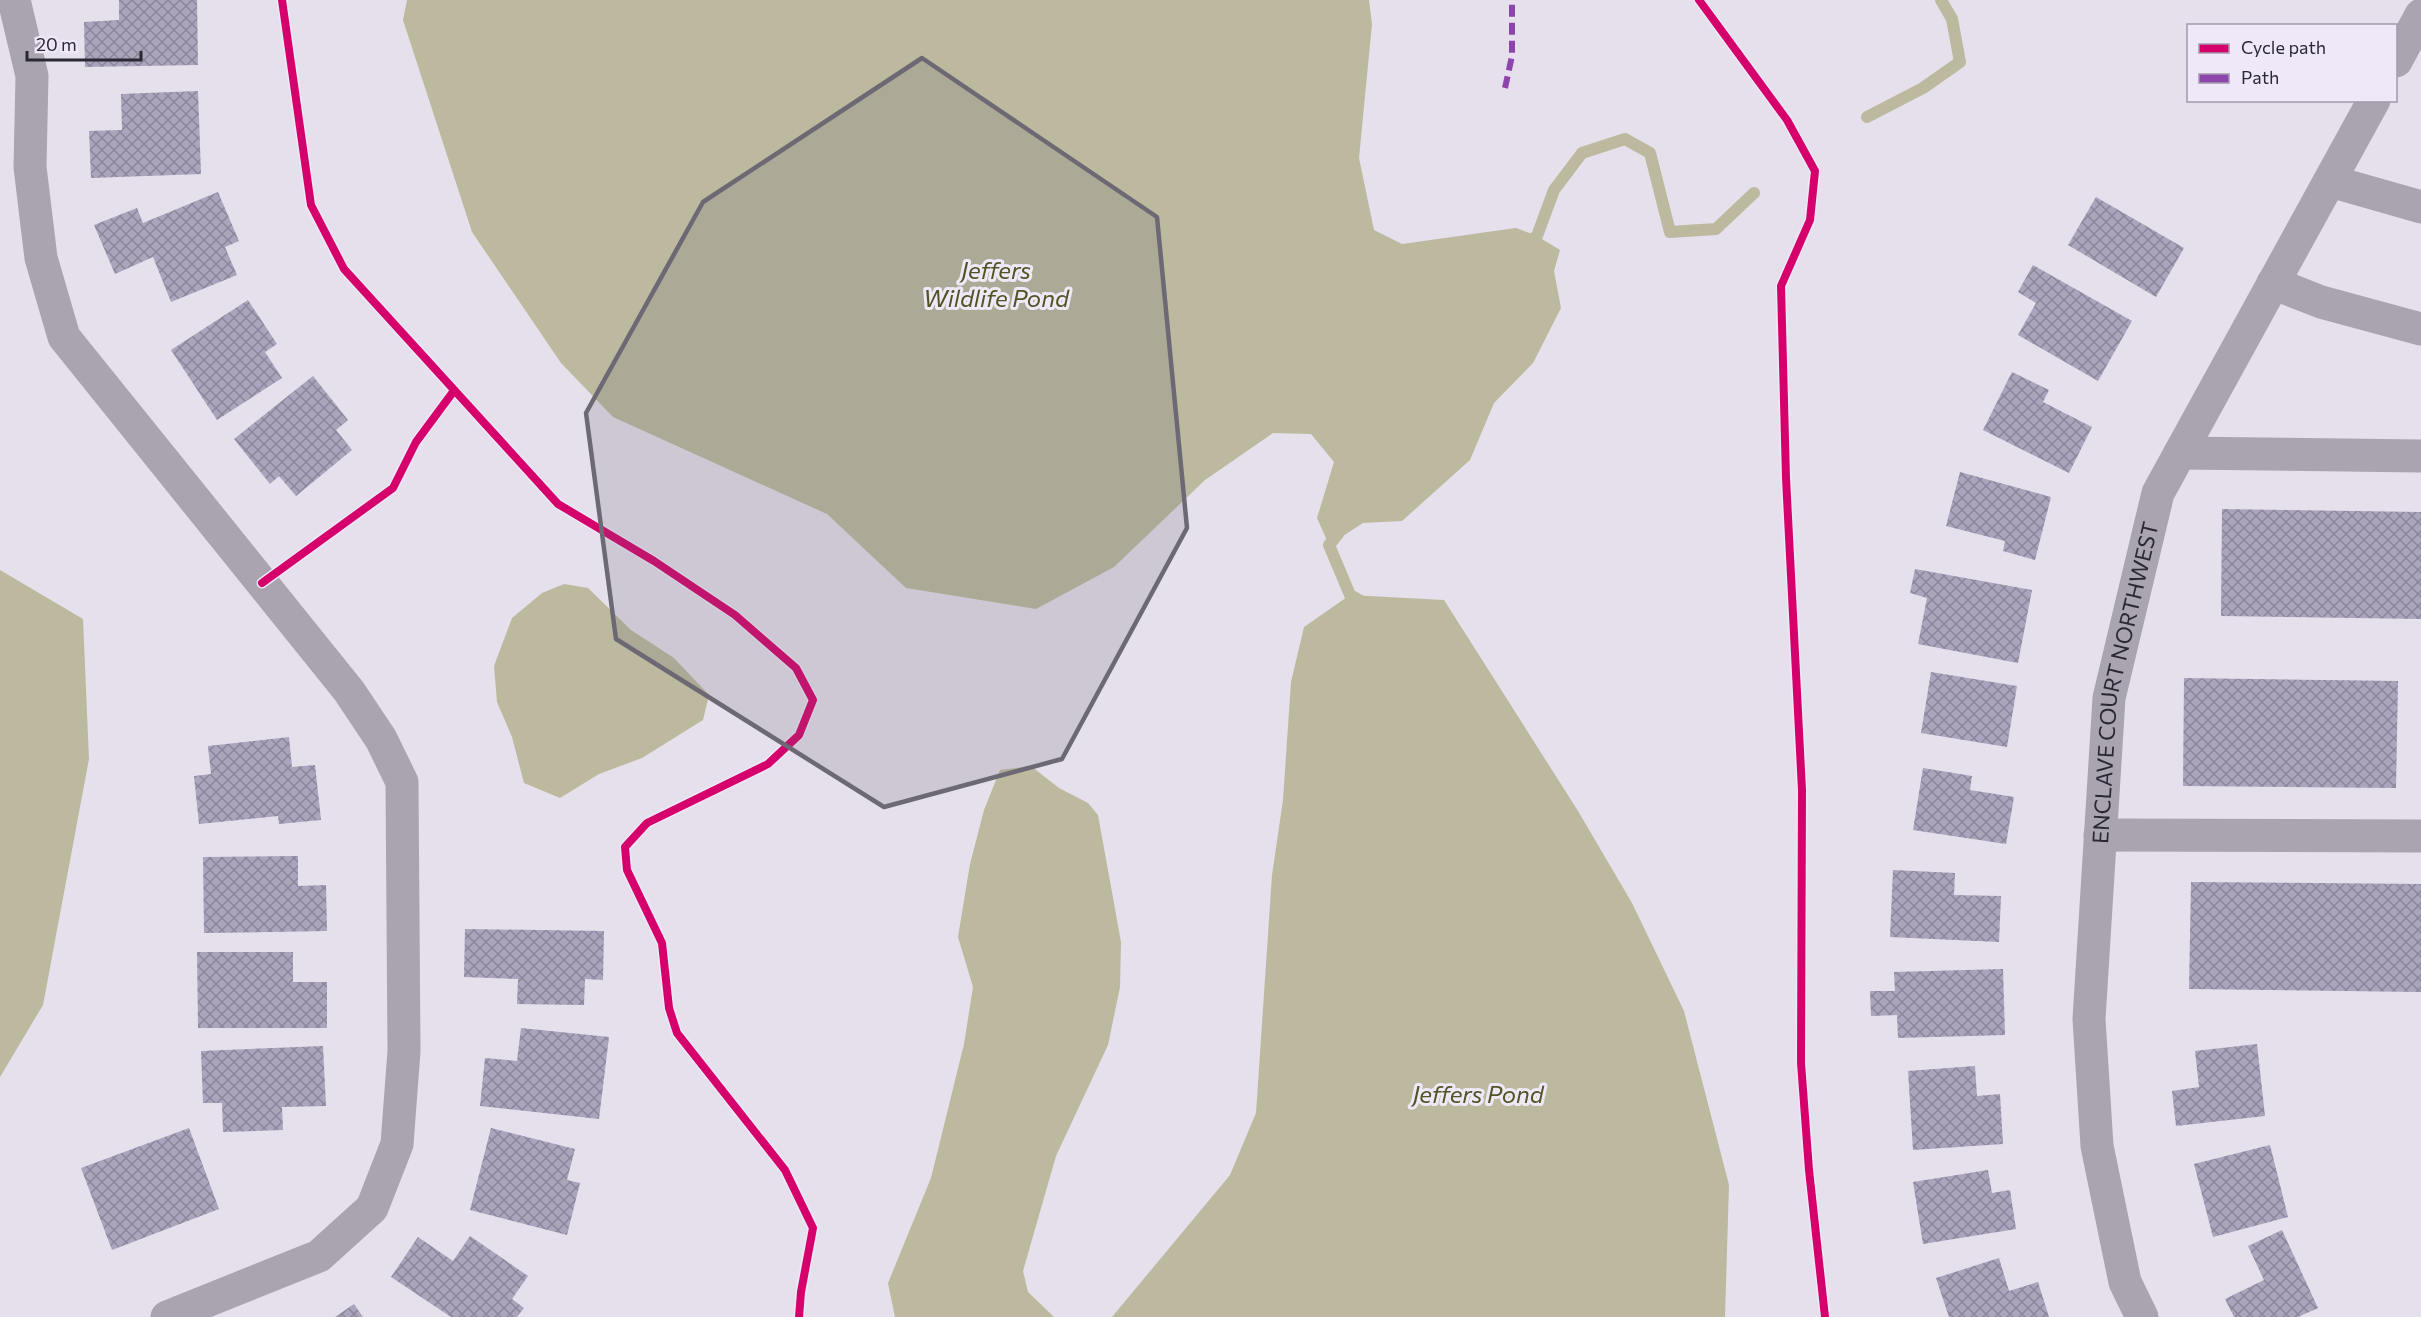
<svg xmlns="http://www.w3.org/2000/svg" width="2421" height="1317" viewBox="0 0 2421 1317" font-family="Commissioner,sans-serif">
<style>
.water{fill:#bcb99f}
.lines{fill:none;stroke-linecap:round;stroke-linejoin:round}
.stream{stroke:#bcb99f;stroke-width:12}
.building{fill:url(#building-cross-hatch)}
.minor{stroke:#a9a4af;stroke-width:33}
.quiet{stroke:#8e44ad;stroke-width:6;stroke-dasharray:12 6;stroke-linecap:butt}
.cycleway-casing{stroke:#efe8f8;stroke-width:11}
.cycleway{stroke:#d6006c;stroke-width:8}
.marked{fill:#6c6874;fill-opacity:0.2;stroke:#6c6874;stroke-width:4.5;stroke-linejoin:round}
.labels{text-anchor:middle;stroke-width:6;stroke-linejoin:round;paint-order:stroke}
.street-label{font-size:22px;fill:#2b2834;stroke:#efe8f8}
.water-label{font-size:24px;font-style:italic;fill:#525222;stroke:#efe8f8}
</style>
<defs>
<pattern id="building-cross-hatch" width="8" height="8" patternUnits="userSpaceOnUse" patternTransform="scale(1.5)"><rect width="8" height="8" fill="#aaa4bd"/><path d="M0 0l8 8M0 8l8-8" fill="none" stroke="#8b869a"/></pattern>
</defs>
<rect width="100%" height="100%" fill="#e5e0eb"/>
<g class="water">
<polygon points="407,0 1369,0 1372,24 1359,158 1374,230 1402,244 1516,228 1537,236 1560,250 1554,271 1561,308 1533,363 1494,403 1470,460 1402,521 1363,523 1329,545 1317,518 1334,462 1311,434 1273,433 1205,480 1114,567 1036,609 906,588 827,514 613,417 561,363 472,232 403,20"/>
<polygon points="0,570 83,619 89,759 43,1005 0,1077"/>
<polygon points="564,584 588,588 631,630 674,658 709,695 703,720 642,758 599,774 560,798 524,783 512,737 497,702 494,666 512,618 542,593"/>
<polygon points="1350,595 1444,600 1578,811 1632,903 1684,1011 1729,1185 1725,1317 1112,1317 1230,1175 1256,1113 1272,875 1283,800 1291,682 1304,627"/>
<polygon points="1031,766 1059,788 1088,803 1098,815 1121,942 1120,987 1108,1045 1056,1156 1023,1271 1028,1292 1054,1317 895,1317 888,1283 931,1178 964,1044 973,987 958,937 970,864 984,810 1000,770"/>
</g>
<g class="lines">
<g class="stream">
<polyline points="1867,117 1923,88 1960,62 1952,19 1941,0"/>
<polyline points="1525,244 1537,236 1554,190 1582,153 1625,139 1650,153 1670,232 1716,229 1754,193"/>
<polyline points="1338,534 1329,545 1350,595 1364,603"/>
</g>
</g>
<g class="building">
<polygon points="119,0 197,0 198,65 85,67 84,22 119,20"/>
<polygon points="198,91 201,174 91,178 89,131 122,130 121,94"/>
<polygon points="218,192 239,241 225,247 237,275 171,302 153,257 115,274 94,225 137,208 143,223"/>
<polygon points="2096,197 2184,248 2156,297 2068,245"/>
<polygon points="2033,265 2132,321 2098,381 2018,335 2036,303 2018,292"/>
<polygon points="248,300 277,344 265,352 282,378 217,420 171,350"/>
<polygon points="2012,372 2049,390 2043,402 2092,427 2069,473 1983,430"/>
<polygon points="313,376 348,420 336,430 352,450 296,496 279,476 270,484 234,439"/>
<polygon points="1960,472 2051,497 2035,560 2003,551 2005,541 1946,526"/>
<polygon points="2222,509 2421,512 2421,619 2221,616"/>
<polygon points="1915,569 2032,590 2018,663 1918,644 1927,598 1910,593"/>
<polygon points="1931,672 2017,686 2007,747 1921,733"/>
<polygon points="2184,678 2398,681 2396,788 2183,786"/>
<polygon points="289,737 292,767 315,765 321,820 279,824 278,816 199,824 194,776 211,774 208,746"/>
<polygon points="1923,768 1972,776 1970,790 2014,797 2006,844 1913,830"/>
<polygon points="298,856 298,886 326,885 327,931 204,933 203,857"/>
<polygon points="1893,870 1955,873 1954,895 2001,896 1999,942 1890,937"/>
<polygon points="2191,882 2421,884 2421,992 2189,989"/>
<polygon points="465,929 604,931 603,980 585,979 584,1005 517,1004 518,979 464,977"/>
<polygon points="197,952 293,952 293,982 327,982 327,1028 198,1028"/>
<polygon points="2003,969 2005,1035 1898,1038 1897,1015 1871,1016 1870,991 1895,991 1894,972"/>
<polygon points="521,1028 609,1037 599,1119 480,1106 485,1058 517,1061"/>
<polygon points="2257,1044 2265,1116 2176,1126 2172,1091 2199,1087 2195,1051"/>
<polygon points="323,1046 326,1106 282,1107 283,1130 223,1132 222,1103 203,1103 201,1051"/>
<polygon points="1975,1066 1977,1096 2000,1094 2003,1144 1913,1150 1908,1071"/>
<polygon points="189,1128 219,1209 112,1250 81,1168"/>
<polygon points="491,1128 575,1149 567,1180 580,1183 567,1235 470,1210"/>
<polygon points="2270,1145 2288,1217 2213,1237 2194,1164"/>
<polygon points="1988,1170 1992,1193 2010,1190 2016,1229 1923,1244 1913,1182"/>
<polygon points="2282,1230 2318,1308 2298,1317 2234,1317 2225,1299 2264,1280 2248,1246"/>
<polygon points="470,1236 528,1276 512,1299 524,1308 517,1317 451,1317 391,1277 418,1237 453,1261"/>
<polygon points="1999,1258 2009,1291 2038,1282 2049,1317 1949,1317 1936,1278"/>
<polygon points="354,1304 363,1317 335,1317"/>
</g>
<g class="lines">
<g class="minor">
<polyline points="14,0 32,76 30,167 41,258 64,337 349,691 381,739 402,782 404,1051 397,1144 372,1208 319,1256 167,1317"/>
<polyline points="2396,61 2421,15"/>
<polyline points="2330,181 2421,207"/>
<polyline points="2273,283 2321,302 2421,329"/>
<polyline points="2180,453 2421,456"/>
<polyline points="2100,835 2421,836"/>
<path id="s1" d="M 2142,1317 L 2125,1282 L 2097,1146 L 2089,1019 L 2109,698 L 2158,493 L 2374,100"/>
</g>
<polyline class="quiet" points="1505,88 1512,56 1512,0"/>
<defs>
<g id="cycleway">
<polyline points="282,0 311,205 344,269 558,504 654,561 735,615 796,668 813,700 799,735 768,764 647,823 625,847 627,870 662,943 669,1008 677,1033 785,1170 813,1228 801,1292 799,1317"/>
<polyline points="1699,0 1787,120 1815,171 1810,220 1781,286 1786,478 1802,790 1801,1063 1809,1170 1825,1317"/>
<polyline points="262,583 393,488 416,442 453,392"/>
</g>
</defs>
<use href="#cycleway" class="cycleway-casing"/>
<use href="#cycleway" class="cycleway"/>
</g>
<path class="marked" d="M 922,58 L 1157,217 L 1187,528 L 1062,759 L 884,807 L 616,639 L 586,413 L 703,202 Z"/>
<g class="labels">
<g class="street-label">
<text dy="8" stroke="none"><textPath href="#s1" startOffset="644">ENCLAVE COURT NORTHWEST</textPath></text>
</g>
<g class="water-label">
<text x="996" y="279">Jeffers<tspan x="996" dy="28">Wildlife Pond</tspan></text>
<text x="1478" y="1103">Jeffers Pond</text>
</g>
</g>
<rect x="2187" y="24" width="210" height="78" fill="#efe8f8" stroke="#a19baa" stroke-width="1.5"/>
<rect x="2199" y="44" width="30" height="9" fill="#d6006c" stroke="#a19baa" stroke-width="1.5"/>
<text x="2241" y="54" font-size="18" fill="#2b2834">Cycle path</text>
<rect x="2199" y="74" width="30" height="9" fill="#8e44ad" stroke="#a19baa" stroke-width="1.5"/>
<text x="2241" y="84" font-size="18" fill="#2b2834">Path</text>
<path d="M27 51v9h114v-9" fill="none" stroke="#2b2834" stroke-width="3"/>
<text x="36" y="51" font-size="18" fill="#2b2834" stroke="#efe8f8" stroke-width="4.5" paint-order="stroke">20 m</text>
</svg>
